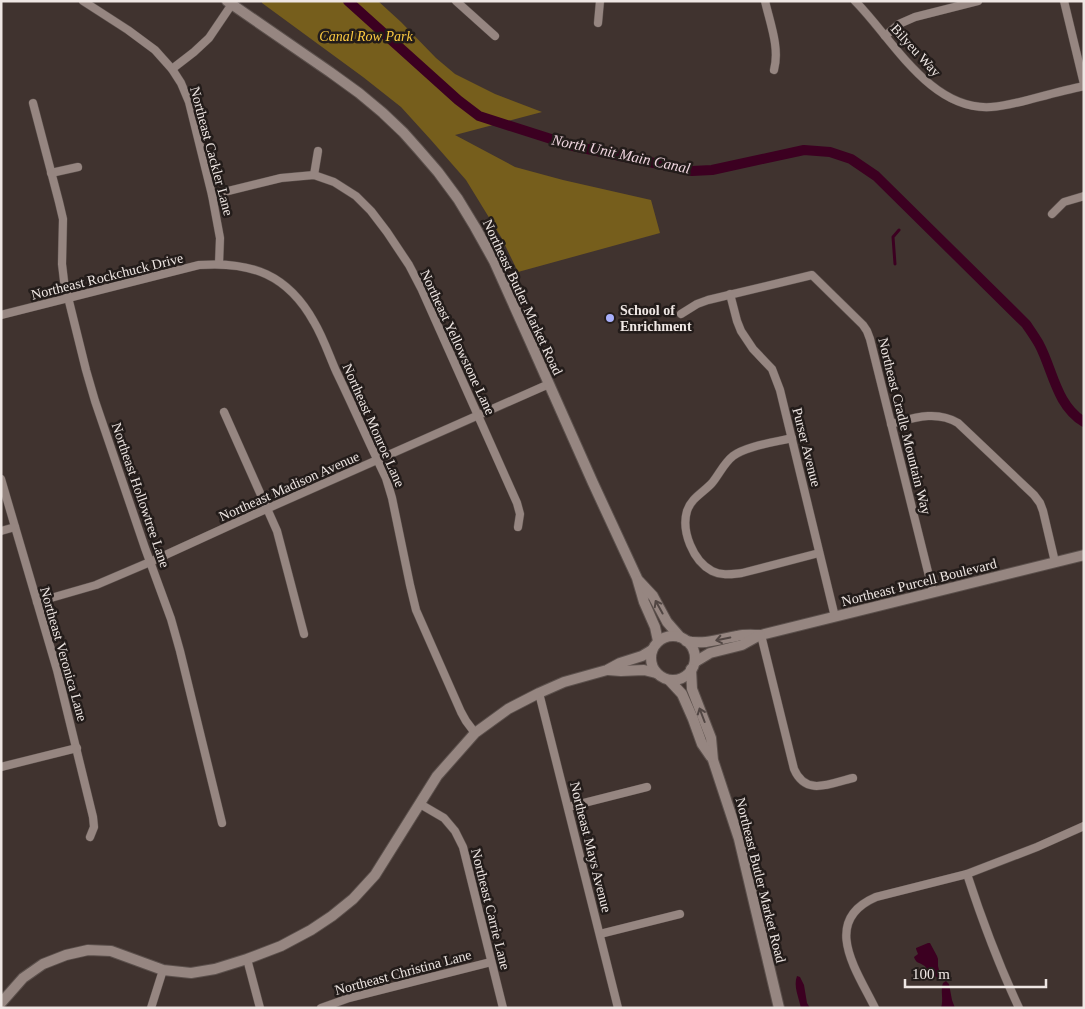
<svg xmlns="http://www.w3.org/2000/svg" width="1085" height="1009" viewBox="0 0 1085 1009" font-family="Georgia,serif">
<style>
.green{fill:#765e1c}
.water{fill:#3c0021}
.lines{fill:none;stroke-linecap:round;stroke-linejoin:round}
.stream{stroke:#3c0021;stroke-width:3}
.canal{stroke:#3c0021;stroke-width:10}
.street-casing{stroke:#5b504c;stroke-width:9}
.secondary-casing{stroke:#5b504c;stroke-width:12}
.street{stroke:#968681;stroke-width:8}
.secondary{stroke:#968681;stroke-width:10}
.oneway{stroke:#514643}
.poi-dot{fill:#a9b0fc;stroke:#231c1a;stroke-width:2}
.labels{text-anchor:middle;stroke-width:5;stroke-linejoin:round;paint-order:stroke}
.park-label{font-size:14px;font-style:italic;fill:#fdcb41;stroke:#231c1a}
.street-label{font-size:14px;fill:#efe7e4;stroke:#231c1a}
.poi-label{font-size:14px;font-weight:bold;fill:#efe7e4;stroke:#231c1a;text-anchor:start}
.water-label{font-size:15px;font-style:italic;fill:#efd5df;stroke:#231c1a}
</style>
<rect width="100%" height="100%" fill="#40332f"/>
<polygon class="green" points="262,1 378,1 401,22 436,58 455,74 495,94 542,112 455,135 515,167 563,180 651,200 660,233 518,272 501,237 466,180 431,140 401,107 363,77 262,3"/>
<g class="water">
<path d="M 928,943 L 930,943 L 937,956 L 938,959 L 938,966 L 939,970 L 943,975 L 943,977 L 940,980 C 936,976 933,975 929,971 C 926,969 927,967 923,965 C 918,962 916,963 914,957 L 918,954 L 916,949 L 916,948 Z"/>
<path d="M 797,976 L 800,977 L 804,985 L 807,1003 L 810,1008 L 801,1008 C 799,998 793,986 797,976 Z"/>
<path d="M 946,981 L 949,984 L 952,1000 L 955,1008 L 941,1008 C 944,999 940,991 943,983 Z"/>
</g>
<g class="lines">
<polyline class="stream" points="895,264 893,237 899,230"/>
<path class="canal" d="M 348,1 L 458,100 L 479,116 L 573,146 L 692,171 L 712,170 L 804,150 L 830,152 L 851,159 L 876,176 L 1026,324 C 1030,330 1035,337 1039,344 C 1053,370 1056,405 1084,422"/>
<defs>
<g id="street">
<polyline points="83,1 128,30 155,50 172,69 181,83 189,102 212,195 220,238 219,264"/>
<polyline points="456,1 495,36"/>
<path d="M 765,1 C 770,23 780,48 774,70"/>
<path d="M 855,1 C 892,38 930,111 991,107 C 1004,106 1016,103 1028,100 C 1047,95 1065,90 1084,86"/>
<polyline points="1064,1 1084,84"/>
<polyline points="598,23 600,1"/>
<polyline points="885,36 899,24 915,17 978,1"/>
<polyline points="172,69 194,52 209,38 232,4"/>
<polyline points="33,103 59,202 63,219 62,264 64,281 86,370 95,401 145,548 171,619 180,651 222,823"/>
<polyline points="51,173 78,167"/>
<polyline points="314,175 318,151"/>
<polyline points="212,195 281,178 314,175 334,182 356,196 371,211 387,232 409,265 422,290 517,503 520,514 518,527"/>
<polyline points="1052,214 1064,202 1084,196"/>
<polyline points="730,294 737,321 741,331 753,349 772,369 780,390 835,617"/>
<polyline points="681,314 697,304 708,300 812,275 863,325 867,331 870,339 933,592"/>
<path d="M 1,315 L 199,265 C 252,261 288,275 314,322 C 323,337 329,355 336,371 C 353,406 369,443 386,478 L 392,498 L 410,585 L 416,610 L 461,712 L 466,721 L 475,733"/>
<polyline points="224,412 277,531 304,634"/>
<path d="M 891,424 C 914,418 936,410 958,423 L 1034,495 L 1040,503 L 1043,511 L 1055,562"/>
<path d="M 792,438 C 776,442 746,446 733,456 C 724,463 720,473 712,483 C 704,492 691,498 687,511 C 681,531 693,561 712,571 C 722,576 732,574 742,573 L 819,553"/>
<polyline points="1,479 57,670 93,817 94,827 90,837"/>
<polyline points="1,531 15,527"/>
<polyline points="37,602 96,585 150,562 255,514 549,384"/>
<path d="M 761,635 L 794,769 C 806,797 831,783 853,778"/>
<polyline points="539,693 618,1008"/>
<polyline points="1,767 77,748"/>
<polyline points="420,804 444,818 455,831 463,847 503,1008"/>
<polyline points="568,807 647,787"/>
<path d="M 967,874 C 982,920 998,963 1019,1008"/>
<polyline points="600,934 680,914"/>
<polyline points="247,959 260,1008"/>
<polyline points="151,1008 163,970"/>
<polyline points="321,1008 349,998 491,962"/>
<path d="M 875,1008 C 857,971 820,921 876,897 L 967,874 L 1037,847 L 1084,826"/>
</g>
<g id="secondary">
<polyline points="227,1 330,72 359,93 383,113 403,132 419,150 438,172 458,199 475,227 494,261 529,339 593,483 637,578 644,602 655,627 658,641"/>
<polyline points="639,581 653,596 667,622 680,637"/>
<circle cx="673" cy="658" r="22"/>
<path d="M 686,641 C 704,645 720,639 737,636 C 745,634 753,635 761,635 L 1084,555"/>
<polyline points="695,662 710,653 742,645 760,635"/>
<polyline points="691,669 692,689 711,738 713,760 739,839 779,1008"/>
<polyline points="608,670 621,671 644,670 656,673"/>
<polyline points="669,680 682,694 693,719 702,744 711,757"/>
<polyline points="1,1003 23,978 43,964 66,955 88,950 111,951 163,970 191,973 215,969 247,959 281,946 311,930 332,916 353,899 375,875 437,776 475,733 508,709 539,693 564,682 607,670 620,663 642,656 652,650"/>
</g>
</defs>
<use href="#street" class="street-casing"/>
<use href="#secondary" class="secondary-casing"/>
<use href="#street" class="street"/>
<use href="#secondary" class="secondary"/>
</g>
<defs><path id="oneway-shaft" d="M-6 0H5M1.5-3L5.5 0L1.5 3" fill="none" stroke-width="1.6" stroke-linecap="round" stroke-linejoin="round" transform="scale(1.25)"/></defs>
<g class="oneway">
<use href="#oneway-shaft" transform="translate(659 607) rotate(-119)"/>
<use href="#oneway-shaft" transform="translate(723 639) rotate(168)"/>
<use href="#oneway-shaft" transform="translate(702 715) rotate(-111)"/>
</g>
<circle class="poi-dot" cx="610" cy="318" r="5"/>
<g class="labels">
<g class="park-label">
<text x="366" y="41">Canal Row Park</text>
</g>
<g class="street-label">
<text transform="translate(916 50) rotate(47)" y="5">Bilyeu Way</text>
<text transform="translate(212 151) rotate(75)" y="5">Northeast Cackler Lane</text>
<text transform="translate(107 276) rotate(-14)" y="5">Northeast Rockchuck Drive</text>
<text transform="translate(523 297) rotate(65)" y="5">Northeast Butler Market Road</text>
<text transform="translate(458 342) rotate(65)" y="5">Northeast Yellowstone Lane</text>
<text transform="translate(374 425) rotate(66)" y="5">Northeast Monroe Lane</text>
<text transform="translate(905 426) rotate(76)" y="5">Northeast Cradle Mountain Way</text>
<text transform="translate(807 447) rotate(76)" y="5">Purser Avenue</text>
<text transform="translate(289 486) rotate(-24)" y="5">Northeast Madison Avenue</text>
<text transform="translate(141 495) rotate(71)" y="5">Northeast Hollowtree Lane</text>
<text transform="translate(919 582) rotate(-14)" y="5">Northeast Purcell Boulevard</text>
<text transform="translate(64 654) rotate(74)" y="5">Northeast Veronica Lane</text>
<text transform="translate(591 847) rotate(76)" y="5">Northeast Mays Avenue</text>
<text transform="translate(761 880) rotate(76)" y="5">Northeast Butler Market Road</text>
<text transform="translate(491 909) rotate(76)" y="5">Northeast Carrie Lane</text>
<text transform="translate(403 972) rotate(-15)" y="5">Northeast Christina Lane</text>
</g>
<g class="poi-label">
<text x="620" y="315">School of<tspan x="620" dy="16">Enrichment</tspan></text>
</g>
<g class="water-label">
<text transform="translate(621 154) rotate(12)" y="5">North Unit Main Canal</text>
</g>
</g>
<rect width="1085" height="1009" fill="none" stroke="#efe7e4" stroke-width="5"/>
<path d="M905 979v8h141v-8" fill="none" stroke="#efe7e4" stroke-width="2.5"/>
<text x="912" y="979" font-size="15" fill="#efe7e4" stroke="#231c1a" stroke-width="4" paint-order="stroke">100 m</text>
</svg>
